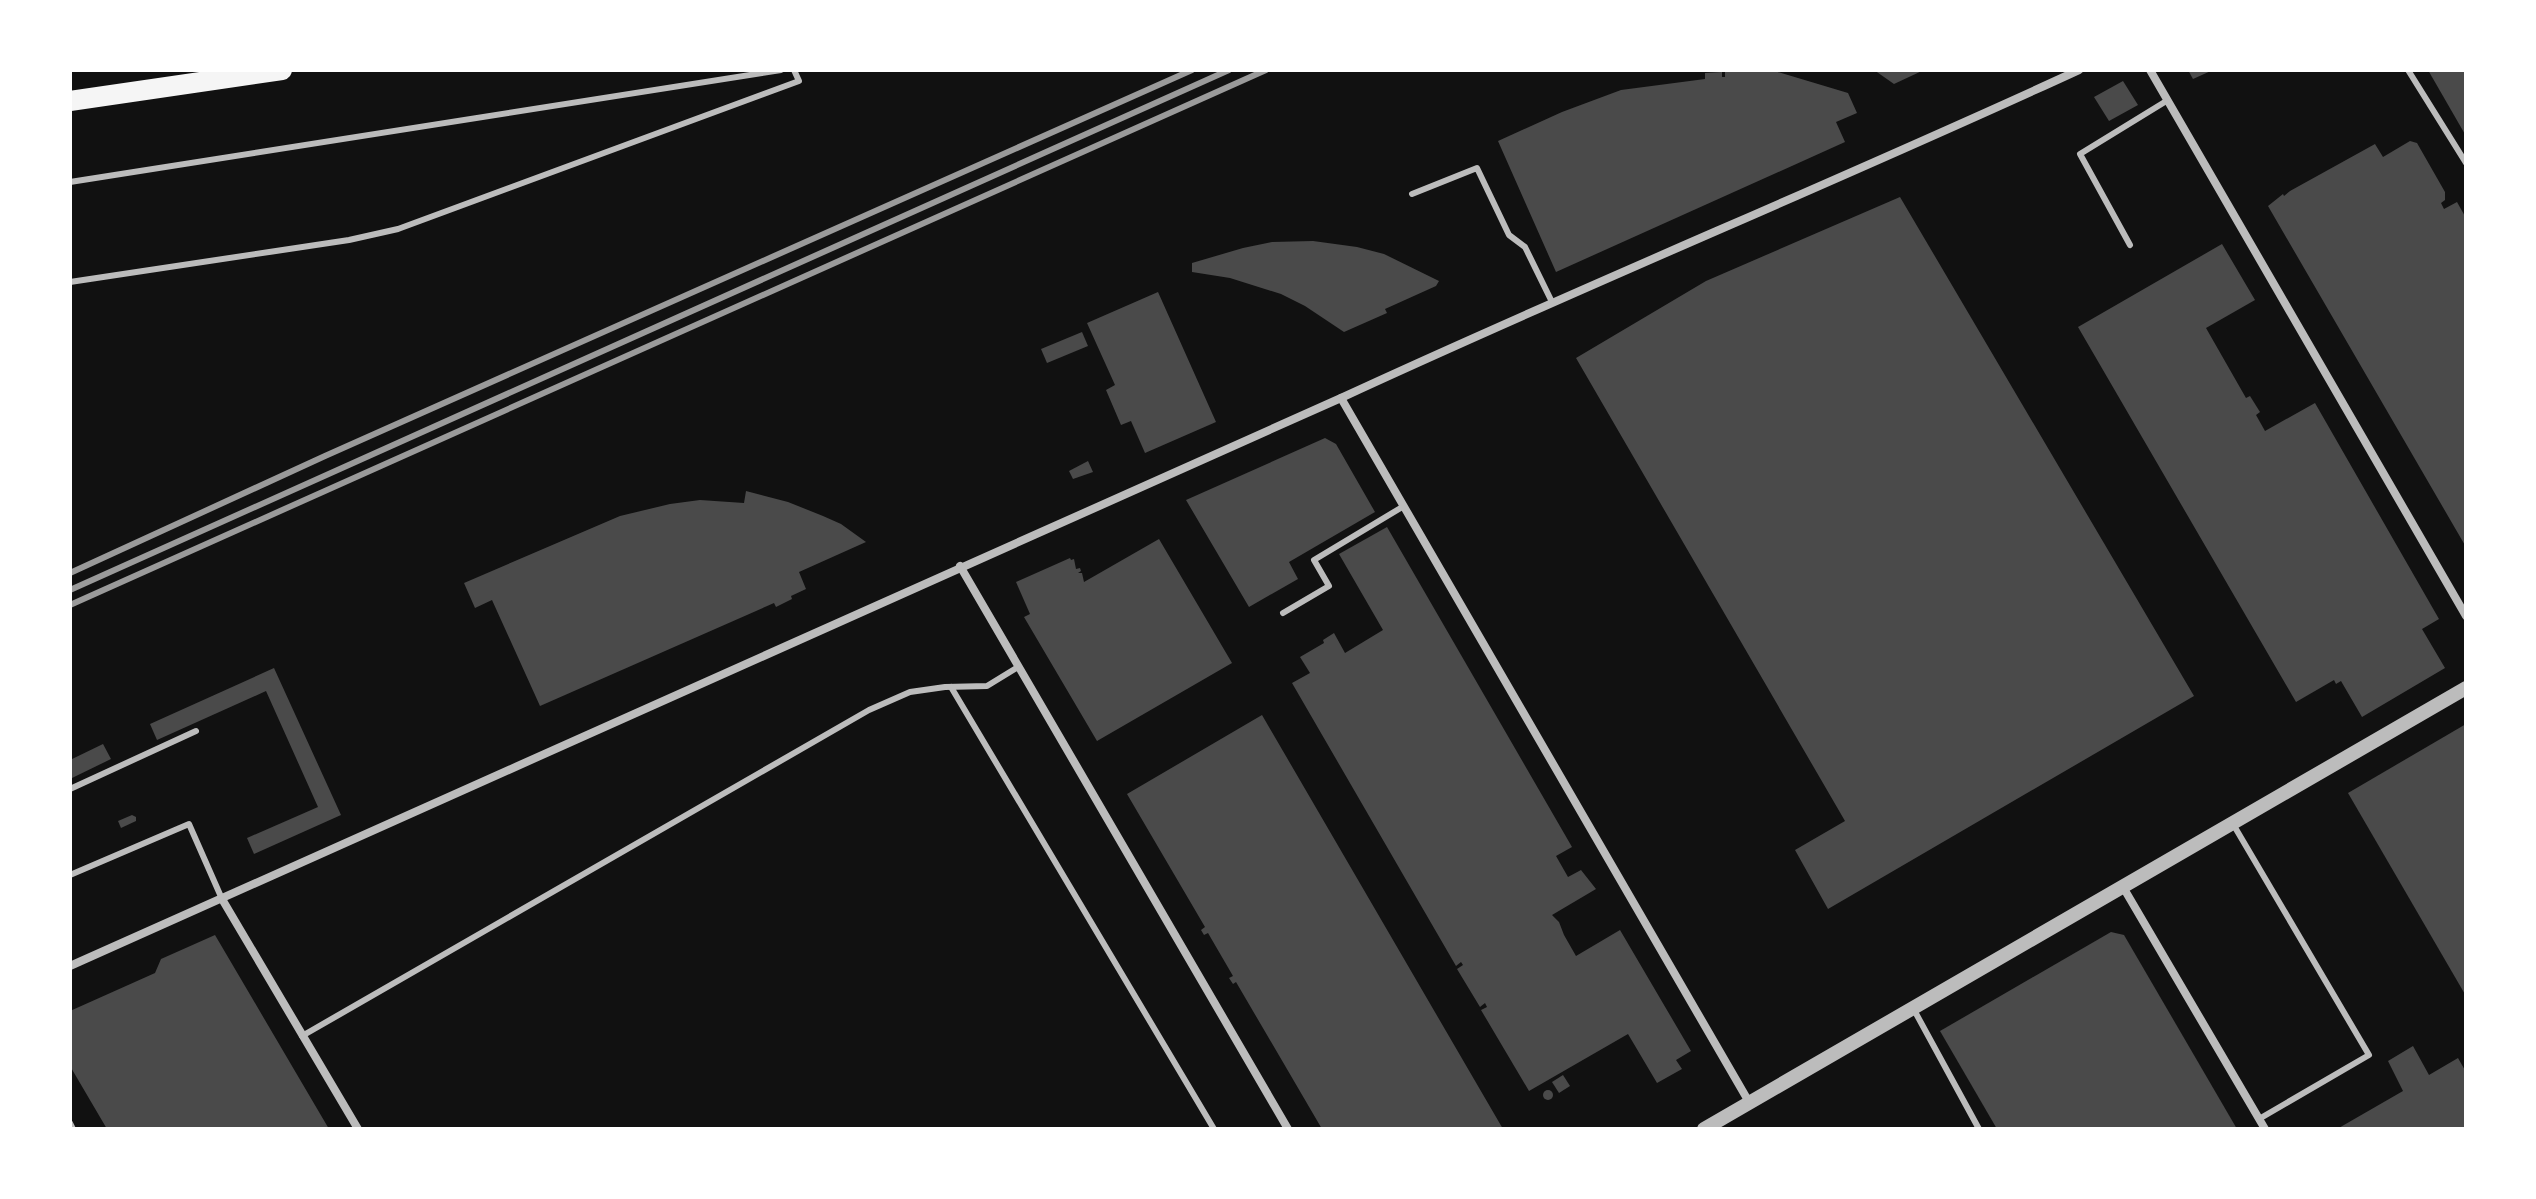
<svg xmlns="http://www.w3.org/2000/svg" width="2536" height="1199" viewBox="0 0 2536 1199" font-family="Merriweather,serif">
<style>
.building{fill:#4a4a4a}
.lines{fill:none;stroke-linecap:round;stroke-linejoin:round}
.service{stroke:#bcbcbc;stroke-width:6}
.minor{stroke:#bcbcbc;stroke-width:8}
.tertiary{stroke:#bcbcbc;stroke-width:14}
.primary{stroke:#f5f5f5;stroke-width:20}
.rail{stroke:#9a9a9a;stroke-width:6}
</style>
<rect width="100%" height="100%" fill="#111"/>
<g class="building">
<polygon points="1725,70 1771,70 1848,93 1857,113 1836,122 1845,142 1556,272 1498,141 1562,112 1621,90 1705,79 1705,73 1722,72 1722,77 1725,77"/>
<polygon points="1874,70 1924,70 1894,84"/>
<polygon points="2188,70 2213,70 2193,79"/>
<polygon points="2428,70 2466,70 2466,136"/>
<polygon points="2123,81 2138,105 2109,121 2094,97"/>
<polygon points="2410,141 2417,143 2445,192 2445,200 2441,203 2444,209 2457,202 2466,218 2466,547 2268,206 2283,194 2284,196 2290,191 2375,144 2383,157"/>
<polygon points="1900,197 2194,696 1828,909 1795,850 1845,821 1576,358 1706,281"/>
<polygon points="1313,241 1357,247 1384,254 1439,281 1436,286 1385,309 1387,313 1344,332 1305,306 1281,294 1230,278 1192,272 1192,263 1243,248 1272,242"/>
<polygon points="2222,244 2255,300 2206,328 2246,398 2250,396 2260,412 2256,415 2265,431 2315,403 2439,619 2422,629 2445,668 2362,717 2341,681 2336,684 2334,680 2296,702 2078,327"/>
<polygon points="1158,292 1216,422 1145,453 1131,421 1121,425 1106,390 1115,385 1087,323"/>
<polygon points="1082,332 1088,346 1047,363 1041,349"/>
<polygon points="1325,438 1336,444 1375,512 1289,562 1298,579 1249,607 1186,500"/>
<polygon points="1088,461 1093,472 1073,479 1069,471"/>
<polygon points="746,491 788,502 823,516 841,524 866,542 799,572 806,589 791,596 792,599 776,607 774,603 540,706 492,600 475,608 464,583 620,516 670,504 700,500 744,503"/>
<polygon points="1387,527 1572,847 1556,856 1568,877 1581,870 1596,889 1552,915 1559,922 1564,935 1576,956 1620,930 1691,1051 1676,1060 1682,1069 1657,1083 1628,1034 1529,1091 1481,1010 1487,1007 1485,1003 1480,1007 1457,969 1463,965 1461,962 1456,966 1292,683 1310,673 1300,657 1324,643 1323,640 1334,633 1345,653 1383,630 1339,554"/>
<polygon points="1159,539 1232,663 1097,741 1024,617 1030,614 1016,582 1070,558 1071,560 1074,559 1076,569 1080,568 1081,571 1078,573 1082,573 1084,582"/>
<polygon points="274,668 341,815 254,854 247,838 318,807 266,691 157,740 150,724"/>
<polygon points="1262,715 1503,1129 1322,1129 1236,982 1233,984 1229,978 1233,976 1208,933 1204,935 1201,930 1205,927 1127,794"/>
<polygon points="2466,724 2466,996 2348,793"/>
<polygon points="103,744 111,759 70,779 70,760"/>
<polygon points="132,815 136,817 136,821 121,828 118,821"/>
<polygon points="2111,932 2124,935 2237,1129 1997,1129 1940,1031"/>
<polygon points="215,935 329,1129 107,1129 70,1066 70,1011 155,973 161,959"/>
<polygon points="2413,1046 2429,1075 2458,1058 2466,1072 2466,1129 2337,1129 2403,1091 2388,1061"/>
<polygon points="1563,1075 1570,1086 1559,1093 1552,1082"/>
<circle cx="1548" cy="1095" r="5"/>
</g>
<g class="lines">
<g class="service">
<polyline points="2408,70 2466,163"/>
<polyline points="70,182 781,70"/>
<polyline points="1412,194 1477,168 1509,235 1525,247 1552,302"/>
<polyline points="2130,245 2080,154 2168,100"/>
<polyline points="70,282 349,240 398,229 799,81 794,70"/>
<polyline points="1283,613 1329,586 1314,560 1404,506"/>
<polyline points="951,687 1214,1129"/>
<polyline points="70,789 196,731"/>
<polyline points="2233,824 2369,1055 2259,1119"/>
<polyline points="70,875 189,824 222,899"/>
<polyline points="1913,1008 1979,1129"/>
<polyline points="302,1036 869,710 910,692 945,687 987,686 1018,667"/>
<polyline points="70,1123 73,1129"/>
</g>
<g class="minor">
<polyline points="2150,70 2466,616"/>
<polyline points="1341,398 1749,1102"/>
<polyline points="960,566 1288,1129"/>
<polyline points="2123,887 2265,1129"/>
<polyline points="222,899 358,1129"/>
<path d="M 70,966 L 1341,398 C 1585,285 1834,183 2079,70"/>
</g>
<polyline class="tertiary" points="1704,1129 2466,688"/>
<polyline class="primary" points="70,101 282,70"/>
<g class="rail">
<polyline points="70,573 325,456 1192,70"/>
<polyline points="70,590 1229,70"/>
<polyline points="70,605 1266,70"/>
</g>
</g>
<rect width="2536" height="1199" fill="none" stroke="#ffffff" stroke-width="144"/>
</svg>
